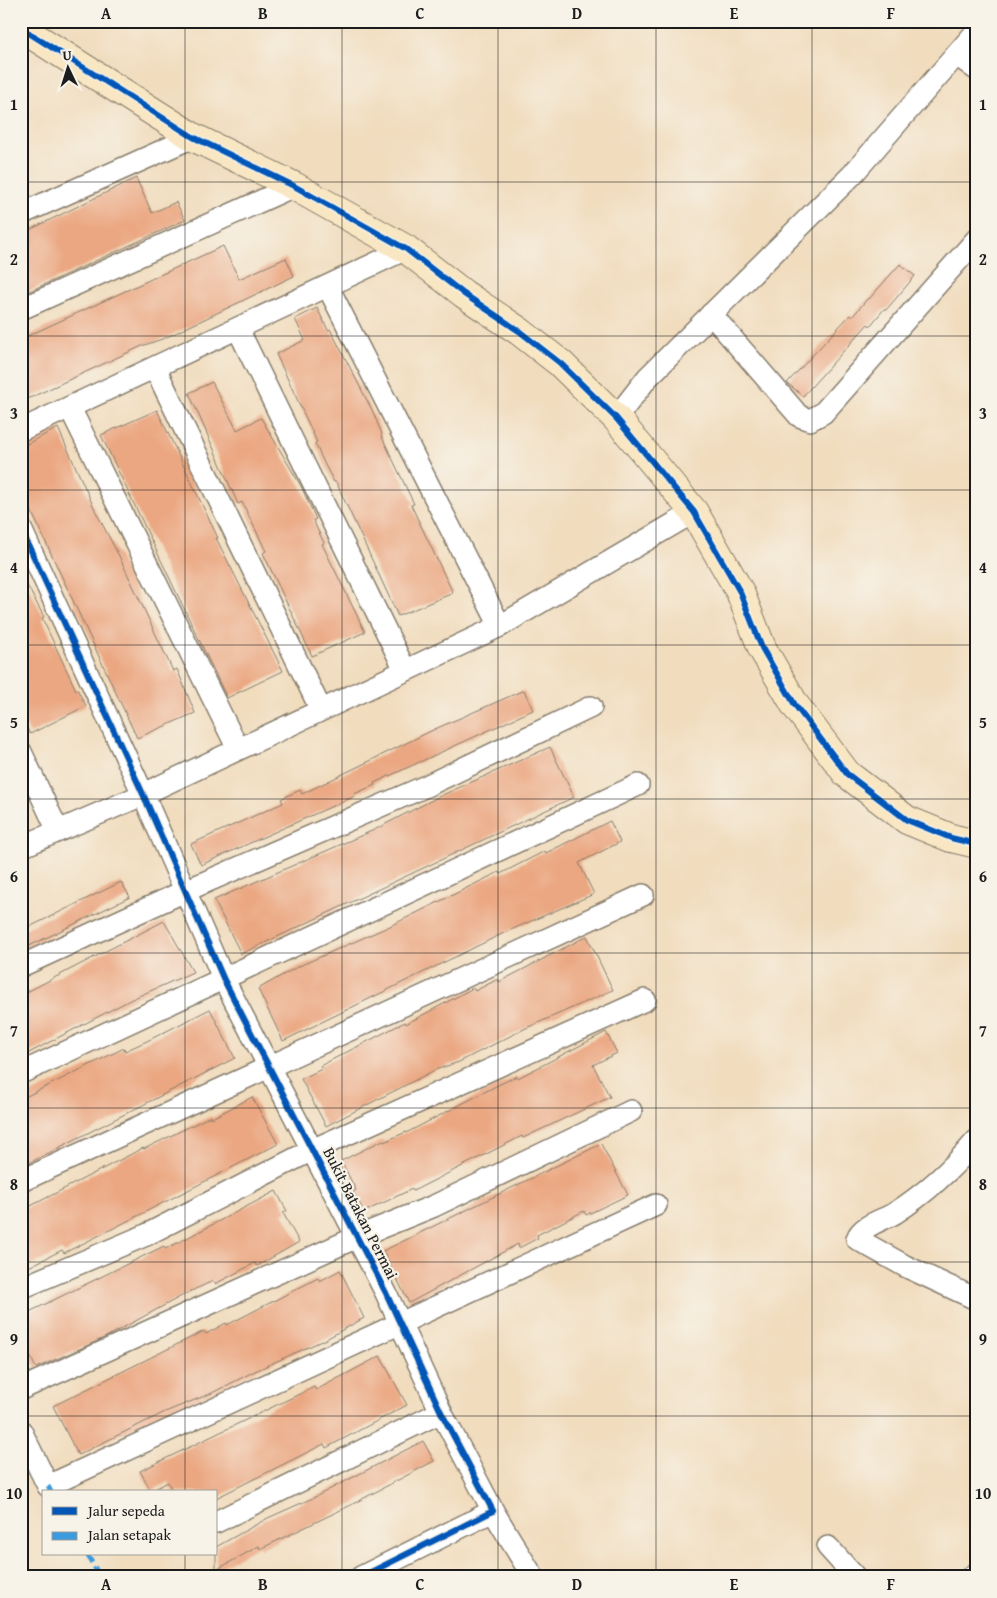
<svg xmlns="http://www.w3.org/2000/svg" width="997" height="1598" viewBox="0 0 997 1598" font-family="'Gentium Book Plus',serif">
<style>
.building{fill:#eba782}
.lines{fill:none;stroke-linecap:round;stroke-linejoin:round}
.street-casing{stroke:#867c6c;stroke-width:24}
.secondary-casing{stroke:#867c6c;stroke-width:30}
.street{stroke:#fff;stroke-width:21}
.secondary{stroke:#f9e7c3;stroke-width:28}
.quiet{stroke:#3c9bdf;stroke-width:5;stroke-dasharray:10 5;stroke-linecap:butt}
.cycleway-casing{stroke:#f7f3e8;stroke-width:9}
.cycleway{stroke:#0057b8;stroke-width:6}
.grid{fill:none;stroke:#1c1c1c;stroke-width:1;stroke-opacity:0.55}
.labels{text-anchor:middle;stroke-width:4.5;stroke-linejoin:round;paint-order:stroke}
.street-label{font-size:16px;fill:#1c1c1c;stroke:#f7f3e8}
.neatline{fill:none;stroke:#1c1c1c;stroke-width:2}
.grid-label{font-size:16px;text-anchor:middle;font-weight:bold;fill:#1c1c1c}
</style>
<rect width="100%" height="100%" fill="#f7f3e8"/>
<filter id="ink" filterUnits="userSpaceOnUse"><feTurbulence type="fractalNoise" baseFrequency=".02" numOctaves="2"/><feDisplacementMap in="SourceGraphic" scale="10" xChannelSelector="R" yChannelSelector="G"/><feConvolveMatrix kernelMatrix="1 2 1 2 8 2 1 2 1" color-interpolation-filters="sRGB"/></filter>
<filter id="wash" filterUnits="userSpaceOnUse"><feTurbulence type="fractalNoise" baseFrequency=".0096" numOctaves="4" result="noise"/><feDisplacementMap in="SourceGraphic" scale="20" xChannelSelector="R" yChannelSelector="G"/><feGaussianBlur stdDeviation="1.12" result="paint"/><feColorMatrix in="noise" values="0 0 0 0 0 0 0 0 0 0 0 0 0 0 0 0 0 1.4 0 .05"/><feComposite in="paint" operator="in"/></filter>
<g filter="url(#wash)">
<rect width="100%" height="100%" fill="#f1dcbd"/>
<g id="blocks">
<g class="building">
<polygon points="136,178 152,213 176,202 185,220 21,295 21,234"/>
<polygon points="223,246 239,279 286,258 294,276 165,338 142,346 21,402 21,339"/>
<polygon points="900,264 915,276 886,310 884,309 870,326 868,324 803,396 787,383 850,315 852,317 868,298 869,299"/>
<polygon points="317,308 328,330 330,329 372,410 382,434 381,435 414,504 411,505 453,593 398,616 336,482 334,482 325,465 315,443 317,442 276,354 305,340 295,319"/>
<polygon points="212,382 237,430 261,418 301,486 316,519 313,520 324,543 322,544 365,632 312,656 263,553 266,551 242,502 238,504 189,393"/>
<polygon points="157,410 218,538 216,538 283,671 227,698 101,435"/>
<polygon points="58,428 96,512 119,556 173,671 177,669 195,713 137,738 21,489 21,447"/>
<polygon points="21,574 44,617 42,618 76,690 77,689 86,706 30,734 21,716"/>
<polygon points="524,690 533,710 374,783 375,785 354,794 355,796 201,865 191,844 283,803 281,799 300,790 302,794 435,729"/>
<polygon points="550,747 574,797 241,954 214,900 374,830 438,797"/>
<polygon points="610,821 620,842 579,863 594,894 506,932 283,1041 258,989 297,967 388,927 499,872 500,874 545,851 546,853"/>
<polygon points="121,882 130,897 21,950 21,931"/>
<polygon points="164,921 193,972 132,999 21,1057 21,995"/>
<polygon points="587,936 613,990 524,1029 459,1062 435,1070 326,1126 301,1079 322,1069 320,1066 405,1022 406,1024 473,988 475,991 498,979 499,982"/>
<polygon points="210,1009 235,1058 21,1167 21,1099 124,1048 125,1051 147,1041"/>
<polygon points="606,1032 617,1053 593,1065 610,1097 523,1138 522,1136 413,1191 412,1189 364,1212 353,1192 356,1190 341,1161 383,1140 384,1142 406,1132 406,1133 498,1085 517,1076 518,1078"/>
<polygon points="252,1097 278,1144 108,1231 64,1253 62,1250 21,1271 21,1211 143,1148 144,1149 211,1116 212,1118"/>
<polygon points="601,1144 628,1195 586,1215 584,1211 537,1235 538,1238 519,1248 518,1244 409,1303 383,1251"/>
<polygon points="276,1191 287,1211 283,1213 299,1242 257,1266 255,1263 215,1284 213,1281 191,1291 104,1338 36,1368 21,1338 21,1316 164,1246 165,1249 187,1238"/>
<polygon points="340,1270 364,1318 326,1339 255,1371 212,1393 165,1412 78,1455 53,1406 204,1331 206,1334 226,1323 227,1325 318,1278 320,1281"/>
<polygon points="380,1356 407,1405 326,1448 324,1444 216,1498 216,1492 173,1492 168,1482 151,1491 140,1471 314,1387 316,1390"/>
<polygon points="423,1441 434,1461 349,1506 260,1549 259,1546 216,1570 216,1547 268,1518 315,1497"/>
</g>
</g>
</g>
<g filter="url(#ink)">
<use href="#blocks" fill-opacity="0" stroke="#867c6c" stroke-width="1"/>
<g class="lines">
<defs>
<g id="street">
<polyline points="957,55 976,69"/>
<polyline points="21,214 193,137"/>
<polyline points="328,287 500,626"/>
<polyline points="21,309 294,186"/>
<polyline points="711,314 799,416 810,420 823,413 976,240"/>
<polyline points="238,329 405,670"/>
<polyline points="155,368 321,710"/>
<polyline points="70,408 238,749"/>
<polyline points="616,418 648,377 852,175 976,32"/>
<polyline points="21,430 406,249"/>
<polyline points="21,529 143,794 224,980 386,1293 441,1412 493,1511 361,1577"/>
<polyline points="21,752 58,831"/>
<polyline points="21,847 133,799 500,626 694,512"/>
<polyline points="21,966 185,891 424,787 591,707"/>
<polyline points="21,1073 638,785"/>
<path d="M 976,1141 C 952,1169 926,1193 895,1213 C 884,1220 861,1225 857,1239 L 905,1266 L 976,1299"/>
<polyline points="21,1181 643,895"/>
<polyline points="21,1288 146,1235 312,1150 645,1000"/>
<polyline points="21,1389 357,1237 434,1206 631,1111"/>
<polyline points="21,1431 48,1486 656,1205"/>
<polyline points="493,1511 533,1577"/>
<polyline points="216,1522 441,1412"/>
<polyline points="828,1547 855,1577"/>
<polyline points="972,1577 976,1573"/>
</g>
<polyline id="secondary" points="21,28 193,137 294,186 406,249 464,294 519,331 560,363 616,418 694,512 740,592 762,648 795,705 847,774 907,820 951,838 976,844"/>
</defs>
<use href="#street" class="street-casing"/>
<use href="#secondary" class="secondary-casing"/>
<use href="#street" class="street"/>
<use href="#secondary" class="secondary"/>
<g class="quiet">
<polyline points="48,1486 51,1492"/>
<polyline points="87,1554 100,1577"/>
</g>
<defs>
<g id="cycleway">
<polyline points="21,28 193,137 294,186 406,249 464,294 519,331 560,363 616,418 694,512 740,592 762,648 795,705 847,774 907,820 951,838 976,844"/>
<polyline points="21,529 143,794 224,980 386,1293 441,1412 493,1511 361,1577"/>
</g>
</defs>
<use href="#cycleway" class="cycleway-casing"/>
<use href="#cycleway" class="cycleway"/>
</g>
</g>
<path class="grid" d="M 185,21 L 185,1492M 342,21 L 342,1577M 498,21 L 498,1577M 656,21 L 656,1577M 812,21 L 812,1577M 21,182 L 976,182M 21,336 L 976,336M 21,490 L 976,490M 21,645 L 976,645M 21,799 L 976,799M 21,953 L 976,953M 21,1108 L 976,1108M 21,1262 L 976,1262M 21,1416 L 976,1416M 185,1554 L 185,1577"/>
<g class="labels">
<g class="street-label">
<text transform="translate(361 1213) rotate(63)" y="6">Bukit Batakan Permai</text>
</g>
</g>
<rect width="997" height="1598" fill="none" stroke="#f7f3e8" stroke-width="55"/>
<rect x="42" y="1490" width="175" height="65" fill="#f7f3e8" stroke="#9f9d96"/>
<rect x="52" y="1507" width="25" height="8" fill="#0057b8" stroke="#9f9d96"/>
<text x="88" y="1516" font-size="15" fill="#1c1c1c">Jalur sepeda</text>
<rect x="52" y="1532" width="25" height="8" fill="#3c9bdf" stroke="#9f9d96"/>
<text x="88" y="1540" font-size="15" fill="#1c1c1c">Jalan setapak</text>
<g transform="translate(68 68) rotate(356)" stroke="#f7f3e8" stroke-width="4" paint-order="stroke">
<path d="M0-4L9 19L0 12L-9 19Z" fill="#1c1c1c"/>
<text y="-8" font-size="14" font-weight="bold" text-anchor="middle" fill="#1c1c1c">U</text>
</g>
<rect x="28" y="28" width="942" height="1542" class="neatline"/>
<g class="grid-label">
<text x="106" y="19">A</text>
<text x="263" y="19">B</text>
<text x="420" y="19">C</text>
<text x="577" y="19">D</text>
<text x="734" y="19">E</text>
<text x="891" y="19">F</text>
<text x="14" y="110">1</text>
<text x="983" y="110">1</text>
<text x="14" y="265">2</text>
<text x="983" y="265">2</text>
<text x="14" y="419">3</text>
<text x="983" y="419">3</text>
<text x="14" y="573">4</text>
<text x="983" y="573">4</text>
<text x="14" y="728">5</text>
<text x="983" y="728">5</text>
<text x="14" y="882">6</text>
<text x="983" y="882">6</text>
<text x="14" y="1036">7</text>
<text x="983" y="1036">7</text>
<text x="14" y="1190">8</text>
<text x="983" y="1190">8</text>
<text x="14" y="1345">9</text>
<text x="983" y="1345">9</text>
<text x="14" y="1499">10</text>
<text x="983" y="1499">10</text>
<text x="106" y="1590">A</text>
<text x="263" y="1590">B</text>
<text x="420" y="1590">C</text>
<text x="577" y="1590">D</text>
<text x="734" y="1590">E</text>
<text x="891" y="1590">F</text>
</g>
</svg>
